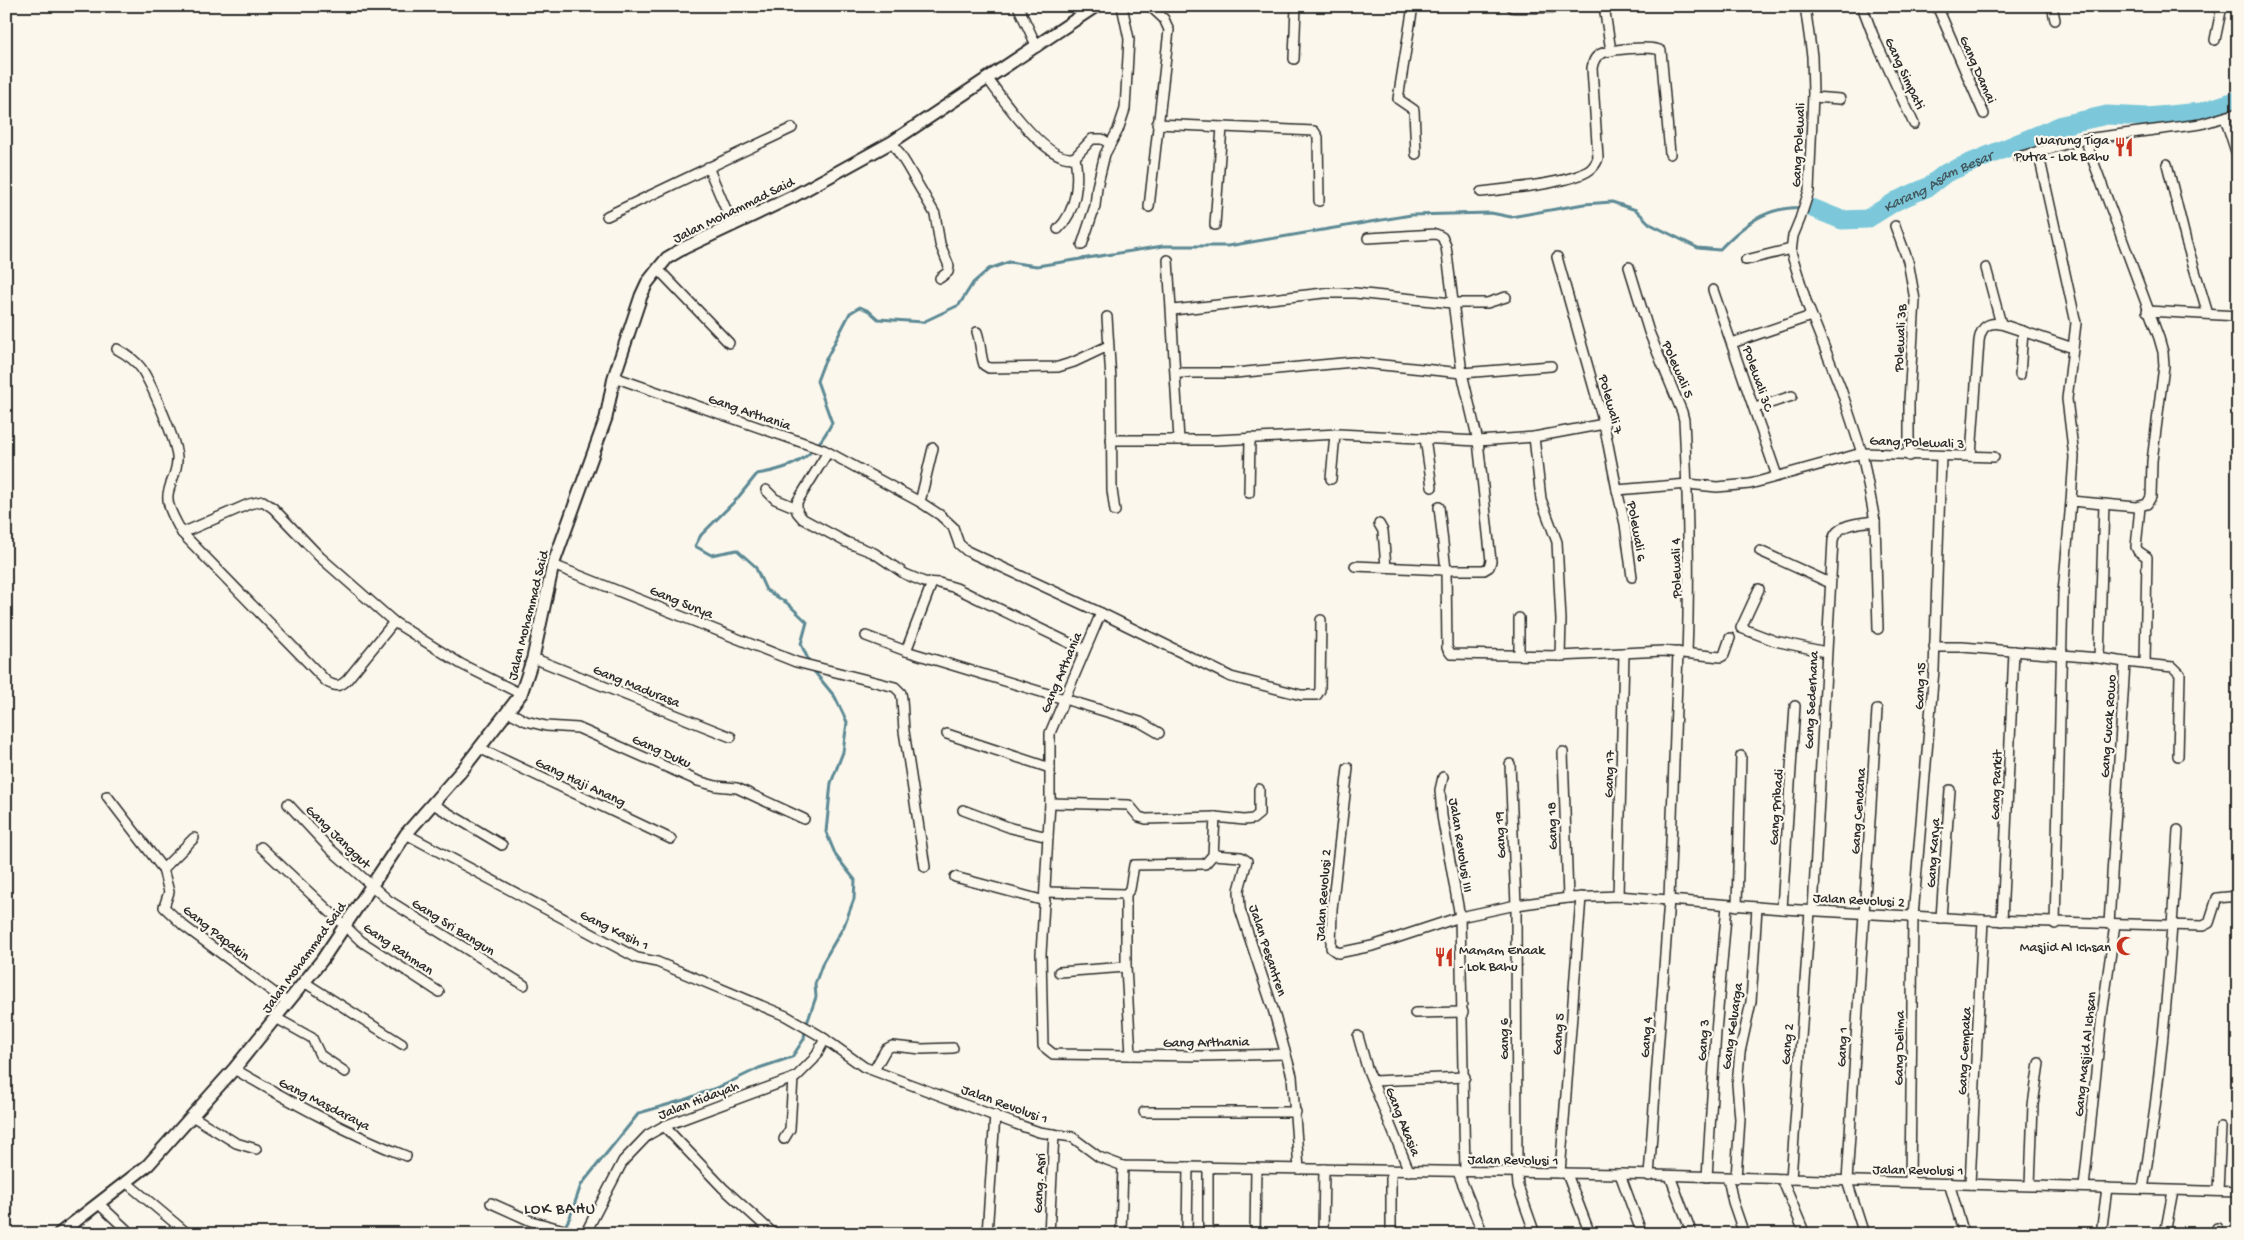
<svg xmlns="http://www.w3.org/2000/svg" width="2244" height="1240" viewBox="0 0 2244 1240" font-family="'Gochi Hand',sans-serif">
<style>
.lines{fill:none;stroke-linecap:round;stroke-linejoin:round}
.stream{stroke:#5b8994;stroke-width:3}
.river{stroke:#7bc8da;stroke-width:19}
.minor-casing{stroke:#2b2b2b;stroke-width:12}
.tertiary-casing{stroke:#2b2b2b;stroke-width:15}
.minor{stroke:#fbf7ec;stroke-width:9}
.tertiary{stroke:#fbf7ec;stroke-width:11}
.labels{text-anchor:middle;stroke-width:4.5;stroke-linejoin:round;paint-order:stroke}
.street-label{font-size:14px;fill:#2b2b2b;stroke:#fbf7ec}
.poi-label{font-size:14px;fill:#2b2b2b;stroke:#fbf7ec;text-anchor:end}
.water-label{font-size:15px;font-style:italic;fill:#435a60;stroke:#fbf7ec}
.quarter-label{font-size:16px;letter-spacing:1px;fill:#2b2b2b;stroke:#fbf7ec}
</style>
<rect width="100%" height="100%" fill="#fbf7ec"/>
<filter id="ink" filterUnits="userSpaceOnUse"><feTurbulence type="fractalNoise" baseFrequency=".02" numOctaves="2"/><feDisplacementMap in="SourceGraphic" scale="10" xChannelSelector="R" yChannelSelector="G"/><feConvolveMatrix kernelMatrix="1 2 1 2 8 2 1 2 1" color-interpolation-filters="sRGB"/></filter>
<g filter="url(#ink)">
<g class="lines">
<path class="stream" d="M 561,1234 L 570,1217 L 581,1185 L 639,1113 L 684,1100 L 724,1085 L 759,1068 L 792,1057 L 804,1039 L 805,1029 L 816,997 L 815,984 L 823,962 L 844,926 L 854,899 L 855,880 L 836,856 L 826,832 L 831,783 L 843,752 L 847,722 L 835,697 L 813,670 L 801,644 L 807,622 L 787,603 L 766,590 L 755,566 L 737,550 L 711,555 L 695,546 L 701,535 L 736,500 L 757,474 C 795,468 813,458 832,423 L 817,381 L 823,365 L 850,313 L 860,307 L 869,311 L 878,319 L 923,322 L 959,305 L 973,283 L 989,269 L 1009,262 L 1037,266 L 1163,246 L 1228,246 L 1411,215 L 1491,213 L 1511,217 L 1584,204 L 1612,202 L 1636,210 L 1650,224 L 1698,248 L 1719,250 C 1747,221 1770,204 1812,208"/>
<path class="river" id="s1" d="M 1812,208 L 1842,220 L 1867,219 L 1896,201 L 1928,187 L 1946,173 L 2062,125 L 2107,115 L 2147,117 L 2201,112 L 2238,100"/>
<defs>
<g id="minor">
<polyline points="1018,6 1037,47"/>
<polyline points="1413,6 1398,99 1414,110 1416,154"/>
<polyline points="1604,6 1611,51"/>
<polyline points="1805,6 1812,56 1813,94 1809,191 1800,219 1793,236 1791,252 1807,304 1841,389 1862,453 1875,521 1878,629"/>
<polyline points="1862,6 1873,35 1914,124"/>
<polyline points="1937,6 1984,114"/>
<polyline points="2052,6 2055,20"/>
<polyline points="2215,40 2222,6"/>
<polyline points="1294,59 1296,6"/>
<path d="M 988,79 C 1001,97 1049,166 1075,157 L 1092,139 L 1102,139 L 1110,144"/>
<polyline points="1813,97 1840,99"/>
<polyline points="2225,118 2238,158"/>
<polyline points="1157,124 1314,131 1318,137 1319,201"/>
<polyline points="892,142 906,164 935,214 940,244 949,266 948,272 940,278"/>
<polyline points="2038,151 2076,323 2067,399 2074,457 2071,501"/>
<polyline points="2018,157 2085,139 2201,124 2238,113"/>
<polyline points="2167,164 2186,241 2208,314"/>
<polyline points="708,167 733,226"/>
<path d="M 1481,192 C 1504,189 1578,183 1592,168 C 1595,165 1597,162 1598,158 L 1592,68 C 1593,63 1594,58 1599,55 C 1607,49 1654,45 1661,51 L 1670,154"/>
<polyline points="1149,207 1169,30 1164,19 1150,6"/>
<polyline points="607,216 792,128"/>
<polyline points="1215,225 1222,127"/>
<polyline points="1895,226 1908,261 1915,300 1909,401 1909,456"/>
<path d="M 1058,229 C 1077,211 1079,181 1075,157"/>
<polyline points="1082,245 1095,206 1097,187 1105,154 1118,130 1125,109 1129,39 1122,6"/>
<polyline points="1557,257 1604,424 1617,490 1688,484 1717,487 1750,484 1862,453 1994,457"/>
<polyline points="1168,260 1179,440"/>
<polyline points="1746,260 1791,249"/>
<path d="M 1629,267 L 1649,332 L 1682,412 L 1684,420 C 1688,498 1690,575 1687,653"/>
<polyline points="1986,268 2001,324"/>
<polyline points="658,269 729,343"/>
<polyline points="1713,290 1777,476"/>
<polyline points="1173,310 1324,293 1355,293 1452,303 1487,303 1506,297"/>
<polyline points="2147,311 2238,316"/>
<polyline points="1107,317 1111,380 1112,490 1115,511"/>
<path d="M 977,332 C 981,343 980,354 984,365 L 989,368 L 1058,367 L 1074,362 L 1108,346"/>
<polyline points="1732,343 1811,316"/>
<path d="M 117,349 C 126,354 135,360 141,368 C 151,383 176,440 177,457 C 178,470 172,478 169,490 C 164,504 176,521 182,533 L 249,504 L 263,501 L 273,508 L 320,557 L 394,622 L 461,664 L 521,694"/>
<polyline points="1176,373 1235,373 1353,362 1462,373 1551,366"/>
<polyline points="2020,375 2023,331"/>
<polyline points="614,377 824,450 920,502 940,515 953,527 959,544 967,551 1101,613 1050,733 1050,803 1041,954 1043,1046 1053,1054 1202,1056 1286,1054"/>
<polyline points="1755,408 1792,396"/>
<polyline points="1534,437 1541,499 1557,542 1561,620 1560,656"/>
<polyline points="1425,438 1432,487"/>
<polyline points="1111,440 1216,440 1338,434 1478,441 1534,437 1604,424"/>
<polyline points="828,452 797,502 797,512 803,519 846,542 874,553 905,574 924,582 939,583 956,588 1084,650"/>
<path d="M 1971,456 L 1979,341 C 1981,327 1987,322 2001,324 L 2073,348"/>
<polyline points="1331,479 1335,434"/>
<polyline points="766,490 775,499 797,508"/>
<polyline points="1617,490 1625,524 1632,577"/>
<polyline points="1249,493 1250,438"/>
<polyline points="920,502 933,448"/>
<polyline points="1439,507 1446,570 1447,648 1451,654 1560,656 1663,651 1721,657 1724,655 1730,638"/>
<polyline points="2140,507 2136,547 2138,551 2147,557 2145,664"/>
<polyline points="1379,524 1383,531 1386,567"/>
<path d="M 182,533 L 327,682 C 336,687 340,687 347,680 L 394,622"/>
<polyline points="1760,551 1830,583"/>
<polyline points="553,565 796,662 895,687 901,693 902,699 904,731 925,867"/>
<polyline points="1355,566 1446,570 1484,570 1489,567 1491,561 1478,441 1462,373 1446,246 1442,237 1436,234 1368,238"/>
<polyline points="1759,589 1741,628 1775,641 1826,652"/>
<polyline points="1101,613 1231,677 1301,695 1317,695 1320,690 1321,620"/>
<polyline points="1519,618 1519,655"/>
<polyline points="866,636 906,651 1140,722 1159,733"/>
<polyline points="1934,647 1962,647 2099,658 2125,662 2109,924"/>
<polyline points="906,651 932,583"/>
<polyline points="533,658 731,737"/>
<polyline points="2099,658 2104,504"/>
<polyline points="2125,662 2173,667 2180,674 2178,756"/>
<polyline points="509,712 526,721 546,726 578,728 698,781 716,786 737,788 804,819"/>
<polyline points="947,734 1050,768"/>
<polyline points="479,748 671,839"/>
<polyline points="1563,752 1568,898"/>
<polyline points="1510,764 1516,905 1517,1173 1518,1186 1535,1234"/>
<polyline points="1348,768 1332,909 1331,948 1338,953 1372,946 1460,917 1516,905 1568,898 1618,896 1782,909 1983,920 2203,926 2209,923 2217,898 2238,896"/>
<polyline points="1443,777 1440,790 1442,816 1460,917 1465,1172"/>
<polyline points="107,796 163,869 169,892 164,907 184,926 288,1003"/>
<polyline points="1050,803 1129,805 1139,817 1146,819 1215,817 1244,820 1253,819 1259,814 1259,789"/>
<polyline points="288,804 329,848 388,900 524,985"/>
<polyline points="433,804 502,845"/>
<polyline points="963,810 1011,828 1048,837"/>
<polyline points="406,834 637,958 657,962 786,1016 819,1035 864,1067 1016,1124 1039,1132 1072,1137 1099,1157 1123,1166 1620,1174 2238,1192"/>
<polyline points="261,847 361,941 439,992"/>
<polyline points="1213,855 1241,857 1247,861 1239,890 1240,909 1273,1009 1292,1076 1299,1169"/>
<polyline points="163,869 194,838"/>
<polyline points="955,877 1045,901"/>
<polyline points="1045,892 1126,894 1130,889 1134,865 1205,864 1213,855 1215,817"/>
<polyline points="1126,894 1126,967 1131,1055"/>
<polyline points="1618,896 1624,653"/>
<polyline points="1737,906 1741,756"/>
<polyline points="1782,909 1795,706"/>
<path d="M 1813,910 L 1833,540 C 1837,523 1861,523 1875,521"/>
<polyline points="1941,918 1950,790"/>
<polyline points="2002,921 2014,651"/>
<polyline points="2055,924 2063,593 2071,501 2136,507 2147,504 2151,497 2152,461 2164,366 2163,352 2159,338 2085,139"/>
<polyline points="1059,972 1126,967"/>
<polyline points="304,982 402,1044"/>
<polyline points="1415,1013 1463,1012"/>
<polyline points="276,1018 312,1038 320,1055 345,1072"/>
<polyline points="1358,1036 1367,1068 1409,1171"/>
<path d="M 234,1069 C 290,1101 346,1133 406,1156"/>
<polyline points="874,1070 886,1049 892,1046 922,1049 953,1048"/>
<polyline points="1373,1081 1465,1077"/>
<polyline points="1144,1112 1296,1112"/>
<polyline points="192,1116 236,1143 256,1149"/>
<polyline points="664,1126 723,1188 774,1234"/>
<polyline points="784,1139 790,1129 793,1078"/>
<polyline points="1391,1171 1391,1234"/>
<polyline points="1458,1172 1483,1234"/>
<polyline points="1560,1173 1581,897"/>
<polyline points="1567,1174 1590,1234"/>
<polyline points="1620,1174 1642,1234"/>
<polyline points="1649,1176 1669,899 1678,652"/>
<polyline points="1670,1176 1692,1234"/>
<polyline points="1707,1177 1716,1032 1727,905"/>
<polyline points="1728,1178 1733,1202 1744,1234"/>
<polyline points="1736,1178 1740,1119 1737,1084 1740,1052 1751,1002 1757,907"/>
<polyline points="1782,1179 1805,1234"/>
<polyline points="1791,1179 1810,911"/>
<polyline points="1910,1181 1913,916 1934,670 1941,457"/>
<polyline points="127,1183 188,1234"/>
<polyline points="1949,1183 1964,1234"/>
<polyline points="1970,1184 1983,920"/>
<polyline points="2030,1185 2033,1105 2039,1063"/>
<polyline points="2084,1187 2102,1015 2115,924"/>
<path d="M 2143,1189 C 2163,1070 2171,950 2178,830"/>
<polyline points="2218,1191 2221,1127"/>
<polyline points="491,1203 531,1221 579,1234"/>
<polyline points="99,1204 131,1234"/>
<polyline points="585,1234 623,1161 648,1135 664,1126 796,1077 814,1059 825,1039"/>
<polyline points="987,1234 995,1115"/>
<polyline points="1049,1234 1054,1134"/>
<polyline points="1121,1234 1123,1166"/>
<polyline points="1187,1234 1188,1167"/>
<polyline points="1208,1234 1208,1167"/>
<polyline points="1255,1234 1256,1168"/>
<polyline points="1323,1234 1324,1169"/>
<polyline points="1864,1234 1847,1181 1877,710"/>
<polyline points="2101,1234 2107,1188"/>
<polyline points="2165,1234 2173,1191"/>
<polyline points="2216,1234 2217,1228"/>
</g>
<g id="tertiary">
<polyline points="1513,6 1556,6"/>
<polyline points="59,1234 148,1165 234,1069 322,960 406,834 463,769 521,694 533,658 553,565 606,418 614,377 641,296 647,283 658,269 667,258 684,248 794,196 892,142 1096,6"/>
</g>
</defs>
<use href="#minor" class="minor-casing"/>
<use href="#tertiary" class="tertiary-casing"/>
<use href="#minor" class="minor"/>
<use href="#tertiary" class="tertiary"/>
</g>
</g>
<defs>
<symbol id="restaurant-bare" viewBox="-9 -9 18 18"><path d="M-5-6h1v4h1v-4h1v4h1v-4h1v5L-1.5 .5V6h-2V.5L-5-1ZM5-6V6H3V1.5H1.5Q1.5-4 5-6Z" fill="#c8321e" stroke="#fbf7ec" stroke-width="2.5" paint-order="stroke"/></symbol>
<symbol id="mosque-bare" viewBox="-9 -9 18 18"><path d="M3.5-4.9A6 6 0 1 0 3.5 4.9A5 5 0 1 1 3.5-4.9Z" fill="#c8321e" stroke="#fbf7ec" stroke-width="2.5" paint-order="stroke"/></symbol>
</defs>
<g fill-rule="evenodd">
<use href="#restaurant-bare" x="2110" y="133" width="28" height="28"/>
<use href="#mosque-bare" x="2112" y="932" width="28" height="28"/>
<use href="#restaurant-bare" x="1430" y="943" width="28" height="28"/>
</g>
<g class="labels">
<g class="street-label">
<text transform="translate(1979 69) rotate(66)" y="5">Gang Damai</text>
<text transform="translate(1906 73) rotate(65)" y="5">Gang Simpati</text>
<text transform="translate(1797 145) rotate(-87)" y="5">Gang Polewali</text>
<text transform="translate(733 209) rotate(-26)" y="5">Jalan Mohammad Said</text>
<text transform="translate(1899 338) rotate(-87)" y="5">Polewali 3B</text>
<text transform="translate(1679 369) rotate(67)" y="5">Polewali 5</text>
<text transform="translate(1759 378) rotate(71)" y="5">Polewali 3C</text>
<text transform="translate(1612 404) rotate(75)" y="5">Polewali 7</text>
<text transform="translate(750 411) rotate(19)" y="5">Gang Arthania</text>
<text transform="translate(1917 441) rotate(2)" y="5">Gang Polewali 3</text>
<text transform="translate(1638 531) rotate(80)" y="5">Polewali 6</text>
<text transform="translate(1675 568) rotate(-91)" y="5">Polewali 4</text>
<text transform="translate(682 601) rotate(22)" y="5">Gang Surya</text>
<text transform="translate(527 615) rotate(-76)" y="5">Jalan Mohammad Said</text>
<text transform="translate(1060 672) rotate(-67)" y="5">Gang Arthania</text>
<text transform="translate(637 685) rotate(22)" y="5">Gang Madurasa</text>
<text transform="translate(1919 686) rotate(-87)" y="5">Gang 15</text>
<text transform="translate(1810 700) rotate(-87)" y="5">Gang Sederhana</text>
<text transform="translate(2107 726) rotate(-86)" y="5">Gang Cucak Rowo</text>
<text transform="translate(662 750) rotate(24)" y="5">Gang Duku</text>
<text transform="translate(1608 774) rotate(-88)" y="5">Gang 17</text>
<text transform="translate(581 781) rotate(25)" y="5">Gang Haji Anang</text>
<text transform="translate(1995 785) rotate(-88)" y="5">Gang Parkit</text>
<text transform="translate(1775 807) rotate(-86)" y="5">Gang Pribadi</text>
<text transform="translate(1857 811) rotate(-86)" y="5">Gang Cendana</text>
<text transform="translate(1551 826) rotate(-92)" y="5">Gang 18</text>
<text transform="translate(1499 835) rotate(-93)" y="5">Gang 19</text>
<text transform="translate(339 836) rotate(44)" y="5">Gang Janggut</text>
<text transform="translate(1462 845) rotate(81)" y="5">Jalan Revolusi III</text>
<text transform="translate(1932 853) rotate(-86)" y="5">Gang Karya</text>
<text transform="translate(1322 895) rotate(-86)" y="5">Jalan Revolusi 2</text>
<text transform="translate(1859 899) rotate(3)" y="5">Jalan Revolusi 2</text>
<text transform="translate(454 926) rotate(32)" y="5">Gang Sri Bangun</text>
<text transform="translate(615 929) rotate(26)" y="5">Gang Kasih 1</text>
<text transform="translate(217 932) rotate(38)" y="5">Gang Papakin</text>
<text transform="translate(399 948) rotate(34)" y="5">Gang Rahman</text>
<text transform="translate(1269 950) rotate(72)" y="5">Jalan Pesantren</text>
<text transform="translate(303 957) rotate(-54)" y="5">Jalan Mohammad Said</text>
<text transform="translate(1731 1026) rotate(-82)" y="5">Gang Keluarga</text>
<text transform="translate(1557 1034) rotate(-86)" y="5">Gang 5</text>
<text transform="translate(1645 1037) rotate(-86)" y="5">Gang 4</text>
<text transform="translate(1503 1039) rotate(-90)" y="5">Gang 6</text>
<text transform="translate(1702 1040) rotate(-86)" y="5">Gang 3</text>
<text transform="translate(1206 1041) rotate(-1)" y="5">Gang Arthania</text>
<text transform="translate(1786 1044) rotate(-85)" y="5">Gang 2</text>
<text transform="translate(1841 1047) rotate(-87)" y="5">Gang 1</text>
<text transform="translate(1898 1048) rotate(-89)" y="5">Gang Delima</text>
<text transform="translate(1963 1051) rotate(-87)" y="5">Gang Cempaka</text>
<text transform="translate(2084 1054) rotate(-84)" y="5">Gang Masjid Al Ichsan</text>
<text transform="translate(698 1099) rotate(-21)" y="5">Jalan Hidayah</text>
<text transform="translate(325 1103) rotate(27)" y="5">Gang Masdaraya</text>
<text transform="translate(1005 1103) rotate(20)" y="5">Jalan Revolusi 1</text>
<text transform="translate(1404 1121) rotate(68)" y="5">Gang Akasia</text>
<text transform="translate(1513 1159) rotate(1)" y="5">Jalan Revolusi 1</text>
<text transform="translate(1918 1169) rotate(1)" y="5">Jalan Revolusi 1</text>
<text transform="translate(1038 1183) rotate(-87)" y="5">Gang. Asri</text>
</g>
<g class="poi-label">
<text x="2109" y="144">Warung Tiga<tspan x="2109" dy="16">Putra - Lok Bahu</tspan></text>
<text x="2111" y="951">Masjid Al Ichsan</text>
<text x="1459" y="954" text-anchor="start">Mamam Enaak<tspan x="1459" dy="16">- Lok Bahu</tspan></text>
</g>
<g class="water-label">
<text dy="5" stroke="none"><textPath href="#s1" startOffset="138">Karang Asam Besar</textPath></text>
</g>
<g class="quarter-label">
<text x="560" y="1213">LOK BAHU</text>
</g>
</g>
<rect width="2244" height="1240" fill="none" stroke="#fbf7ec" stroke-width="25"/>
<rect x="12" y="12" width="2219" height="1215" fill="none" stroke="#2b2b2b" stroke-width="2" filter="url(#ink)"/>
</svg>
